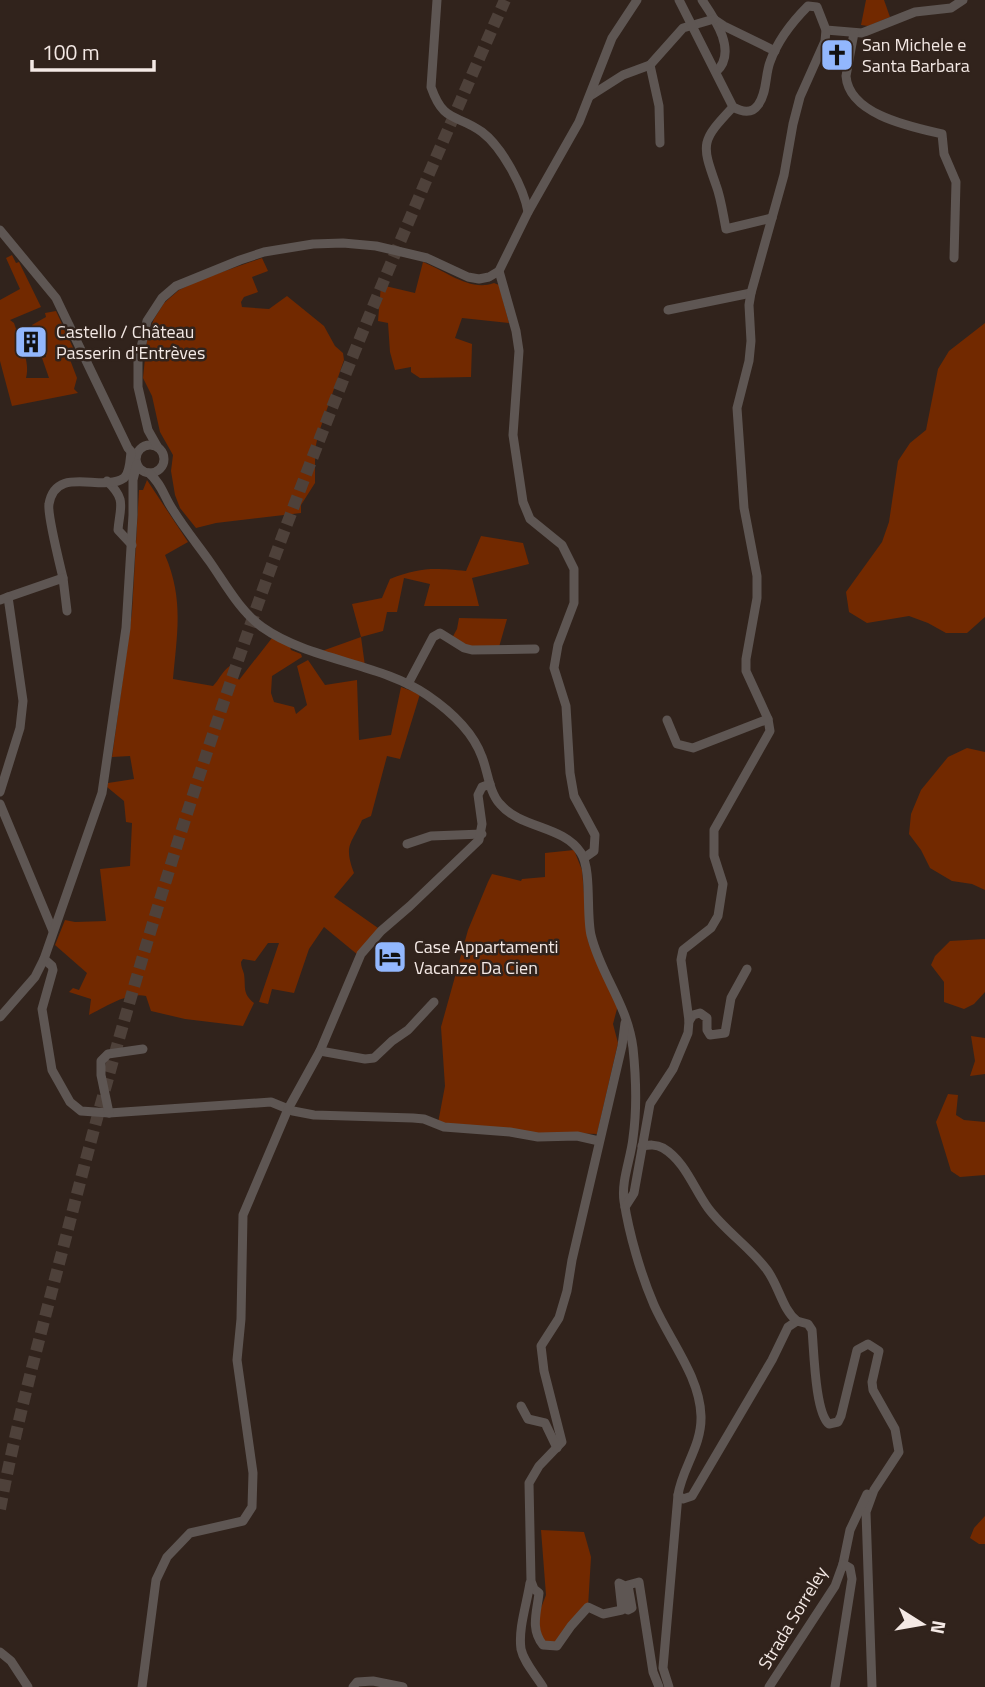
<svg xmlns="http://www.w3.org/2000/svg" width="985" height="1687" viewBox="0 0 985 1687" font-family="'Titillium Web',sans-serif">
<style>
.green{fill:#722900}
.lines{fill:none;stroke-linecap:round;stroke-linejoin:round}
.highway-tunnel{stroke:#4e413a;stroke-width:12;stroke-dasharray:12 6;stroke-linecap:butt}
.minor{stroke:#5e5653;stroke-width:9}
.labels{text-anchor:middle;stroke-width:5;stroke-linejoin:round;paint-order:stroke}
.poi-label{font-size:18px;fill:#f4e9e5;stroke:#31231c;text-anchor:start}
.street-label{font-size:18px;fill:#f4e9e5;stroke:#31231c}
</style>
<rect width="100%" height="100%" fill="#31231c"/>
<g class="green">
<polygon points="866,0 884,0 890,17 868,26 861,25"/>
<path d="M 12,255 L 16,263 L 19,262 L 41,307 L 10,320 L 14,323 C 19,339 31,362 26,378 L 49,378 L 42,358 L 46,357 L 44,344 L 40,340 L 37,341 L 32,325 L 46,317 L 45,313 L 56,311 L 76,354 L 69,357 L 77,378 L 74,389 L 78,393 L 12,406 L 0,361 L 0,300 L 20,289 L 6,258 Z"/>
<polygon points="262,258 268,271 252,277 258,292 244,297 241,302 242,307 269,309 287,296 324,326 335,346 343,353 344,360 318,435 315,450 315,483 301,505 301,513 216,523 196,528 180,508 175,495 171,471 173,455 160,432 152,396 143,378 147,338 154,319 164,303 179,290 202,279"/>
<path d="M 423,262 C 446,271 470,292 494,283 L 499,285 L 509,323 L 462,318 L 455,338 L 472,344 L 471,377 L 420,378 L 411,372 L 411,367 L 395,370 L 390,352 L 388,323 L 378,321 L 381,285 L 415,293 Z"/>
<polygon points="985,323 985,617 967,633 946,633 928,623 909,616 867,623 849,612 846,592 882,542 889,522 898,461 910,443 926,430 938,369 949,351"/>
<path d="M 147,480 L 188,542 L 165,555 C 184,599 177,634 173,679 L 213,686 C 219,680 223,670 230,666 L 239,680 L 272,638 L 290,647 L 291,650 L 301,654 L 302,657 L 272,676 L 271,693 L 274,702 L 294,707 L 296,714 L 307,705 L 297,666 L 308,660 L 325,685 L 357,680 L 359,740 L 391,735 L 401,687 L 420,694 L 400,759 L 387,756 L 371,816 L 362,820 C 352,844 343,844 354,873 L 334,897 L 378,928 L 358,955 L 324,927 L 309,949 L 294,993 L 272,989 L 268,1004 L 259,1002 L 279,943 L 268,943 L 255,961 L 243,959 L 241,962 C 241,967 243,970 244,974 C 246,988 242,993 254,1003 L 243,1026 L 185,1019 L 151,1011 L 146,996 C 127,992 106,1007 89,1015 L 91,999 L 69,992 L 73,988 L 79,990 L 87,973 L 55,945 L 65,920 L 75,922 L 106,921 L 100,869 L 130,866 L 132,823 L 126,822 L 124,801 L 107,787 L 108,783 L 134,779 L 130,756 L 112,757 L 132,612 L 139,490 L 143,490 Z"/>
<path d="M 481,536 L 523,543 L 529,564 L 472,578 L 479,606 L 424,606 L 430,584 L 404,578 L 397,612 L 387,612 L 383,631 L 361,637 L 365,666 L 322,651 L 361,637 L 352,604 L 382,598 L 390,579 C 421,567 433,568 466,571 Z"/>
<polygon points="459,618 507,619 499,647 470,647 452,638 457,629"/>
<polygon points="967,748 985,752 985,890 972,884 952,881 930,868 921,850 909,834 911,814 921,790 948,757"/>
<polygon points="574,850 582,870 588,941 618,1005 613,1024 618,1043 597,1134 572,1133 537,1136 438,1123 445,1086 441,1027 468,930 488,882 492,874 521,881 522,879 545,877 545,853"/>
<polygon points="985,939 985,992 974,1004 964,1009 944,1002 944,982 931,965 935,956 950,941"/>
<polygon points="971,1036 985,1038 985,1074 970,1076 975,1061"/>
<polygon points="948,1094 958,1095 956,1115 964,1120 985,1122 985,1175 960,1177 951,1171 936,1122"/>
<polygon points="985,1516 985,1544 979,1544 970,1538 974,1528"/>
<polygon points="541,1530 584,1532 591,1557 588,1607 557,1646 543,1645 534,1626 546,1595"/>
</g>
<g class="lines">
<path class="highway-tunnel" d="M 0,1509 C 18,1415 44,1322 68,1229 C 127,996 198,766 281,540 C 349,358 426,178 505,0"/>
<g class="minor">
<path d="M 437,0 L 431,87 C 444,124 456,113 482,132 C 502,147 524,188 528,212"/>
<path d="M 702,0 C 715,19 738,52 716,72"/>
<polyline points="715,20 724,26 775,51"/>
<polyline points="826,30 862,33 915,12 951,8 963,0"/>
<path d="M 854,33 L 846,76 C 849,115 912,127 942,134 L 944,154 L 956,182 L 954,258"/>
<polyline points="650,65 659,106 660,143"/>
<polyline points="590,96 623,75 650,65 683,28 714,19"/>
<path d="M 733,107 C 701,141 701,143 716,185 C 721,198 723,214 726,229 L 772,218"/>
<polyline points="0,230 56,298 128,448 136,457"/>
<polyline points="499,271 516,331 519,351 513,435 523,502 530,519 562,545 574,569 574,603 558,645 554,668 566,706 570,773 574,796 595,835 594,851 584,858"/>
<polyline points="668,310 751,293"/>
<circle cx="150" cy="459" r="14"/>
<polyline points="157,446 148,430 138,387 138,361 147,321 162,298 176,286 240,260 264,252 313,244 343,243 376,246 427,258 468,277 479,279 489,277 499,271 528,212 579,122 612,38 637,0"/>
<path d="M 149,473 C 162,484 164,497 173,510 C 184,528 198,545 210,562 C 226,585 240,611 262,627 C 310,661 381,663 427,695 C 449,710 473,732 482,757 C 488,772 489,792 500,804 C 521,829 563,825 581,853 C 592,870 586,914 591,935 C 601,976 627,1003 633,1048 C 636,1077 637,1110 633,1138 C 631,1158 621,1181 624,1201 C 629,1234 641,1275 654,1305 C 670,1341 700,1377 701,1416 C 702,1446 682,1468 678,1495 L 683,1499 L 692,1496 L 772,1360 L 788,1327 L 797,1321 L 808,1324 L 812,1330 C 814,1350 815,1413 829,1424 L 838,1422 L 841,1416 L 857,1350 L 868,1344 L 879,1351 L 872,1382 L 873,1390 L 895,1429 L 899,1452 L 874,1490 L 866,1512 L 872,1687"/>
<path d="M 107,481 C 127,500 120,506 118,530 L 132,545"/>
<path d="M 63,578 C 60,565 47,514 49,504 C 56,464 102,493 124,478 C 130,473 130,460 131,452"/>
<polyline points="8,597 63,578 67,611"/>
<polyline points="0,600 8,597 23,701 20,728 0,792"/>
<polyline points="408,684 433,637 440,633 464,648 472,650 535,649"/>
<polyline points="667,720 677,744 693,748 768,719"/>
<polyline points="0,804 53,931"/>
<polyline points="407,844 431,836 482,834"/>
<polyline points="44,959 52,966 53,970 42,1009 52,1070 70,1102 81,1111 109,1113 271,1102 293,1111 314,1115 413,1118 424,1119 444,1127 510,1132 538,1137 577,1136 599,1141"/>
<polyline points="0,1017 35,977 44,959 102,793 126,628 133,515 133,480 137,464"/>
<polyline points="689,1021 693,1015 700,1013 707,1018 707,1030 710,1035 725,1033 731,998 747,969"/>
<path d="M 625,1023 L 622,1046 L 572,1260 L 567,1291 L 559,1318 L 541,1346 L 544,1371 L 562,1442 L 539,1466 L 529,1483 L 531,1581 L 534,1589 L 539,1593 C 537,1612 530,1629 543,1645 L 557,1646 L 571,1626 L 588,1607 L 603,1614 L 622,1610 L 619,1583 L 623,1585 L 628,1610 L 632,1608 L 628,1585 L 639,1582 L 653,1672 L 659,1687"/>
<polyline points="320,1051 365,1059 374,1058 392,1041 408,1030 434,1002"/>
<polyline points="109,1113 101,1075 101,1061 108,1054 143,1049"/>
<path d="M 642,1146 C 649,1145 656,1144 663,1148 C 685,1161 694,1189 708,1208 C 725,1231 750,1247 767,1270 C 779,1286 782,1309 797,1321"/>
<path d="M 625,1207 L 634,1193 L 650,1104 L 673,1069 L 688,1033 L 689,1021 L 681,960 L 683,950 L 711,928 L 718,916 L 723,884 L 714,856 L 714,830 L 770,731 L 768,719 L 746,671 L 746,659 L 757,598 L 757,576 L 744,508 L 737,408 L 749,361 L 751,341 L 749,305 L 751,293 L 784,175 L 793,124 L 800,97 L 825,41 L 826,30 L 817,7 L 808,6 C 793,21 777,42 770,62 C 765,75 767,94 758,105 C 752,114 742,112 733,107 L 679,0"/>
<polyline points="521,1406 528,1419 545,1423 557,1448"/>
<path d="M 530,1583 C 527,1603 518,1629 521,1649 C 524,1663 536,1675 543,1687"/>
<polyline points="0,1652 11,1661 28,1687"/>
<polyline points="142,1687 156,1580 167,1557 190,1533 243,1521 252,1507 253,1473 237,1360 241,1319 243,1215 288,1109 320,1051 361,954 381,931 410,906 479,840 482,824 478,795 482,787 490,784"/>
<polyline points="353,1687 357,1682 373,1681 403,1687"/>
<polyline points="669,1687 663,1668 678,1495"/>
<polyline points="769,1687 835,1586 843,1564 850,1530 867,1494"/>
<polyline points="835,1687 852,1579 850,1568 843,1564"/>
</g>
</g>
<defs>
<symbol id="church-square" viewBox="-11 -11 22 22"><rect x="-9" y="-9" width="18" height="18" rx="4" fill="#92b7fd" stroke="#31231c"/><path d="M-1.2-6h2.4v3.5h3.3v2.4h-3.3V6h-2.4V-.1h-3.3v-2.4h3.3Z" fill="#111"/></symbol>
<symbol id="building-square" viewBox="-11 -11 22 22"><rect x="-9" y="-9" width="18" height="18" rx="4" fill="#92b7fd" stroke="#31231c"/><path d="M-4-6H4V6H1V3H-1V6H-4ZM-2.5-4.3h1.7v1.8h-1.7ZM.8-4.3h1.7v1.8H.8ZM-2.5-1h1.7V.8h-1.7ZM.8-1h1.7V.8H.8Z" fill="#111"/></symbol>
<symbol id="hotel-square" viewBox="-11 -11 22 22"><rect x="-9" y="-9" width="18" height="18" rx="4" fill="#92b7fd" stroke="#31231c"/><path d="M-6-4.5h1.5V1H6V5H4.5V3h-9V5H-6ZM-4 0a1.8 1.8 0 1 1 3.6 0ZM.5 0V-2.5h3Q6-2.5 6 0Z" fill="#111"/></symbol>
</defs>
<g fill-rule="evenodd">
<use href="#church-square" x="818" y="36" width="38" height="38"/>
<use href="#building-square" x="12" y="323" width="38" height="38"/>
<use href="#hotel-square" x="371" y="938" width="38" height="38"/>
</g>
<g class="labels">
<g class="poi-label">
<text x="862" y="51">San Michele e<tspan x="862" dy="21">Santa Barbara</tspan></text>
<text x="56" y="338">Castello / Château<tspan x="56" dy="21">Passerin d'Entrèves</tspan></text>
<text x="414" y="953">Case Appartamenti<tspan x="414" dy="21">Vacanze Da Cien</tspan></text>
</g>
<g class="street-label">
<text transform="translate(793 1618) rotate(-59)" y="6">Strada Sorreley</text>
</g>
</g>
<g transform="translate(922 1624) rotate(101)" stroke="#31231c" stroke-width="5" paint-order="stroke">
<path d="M0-5L12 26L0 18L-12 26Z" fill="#f4e9e5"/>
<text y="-10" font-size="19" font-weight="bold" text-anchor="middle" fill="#f4e9e5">N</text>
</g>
<path d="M32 60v10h122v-10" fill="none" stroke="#f4e9e5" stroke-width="3.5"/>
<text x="42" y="60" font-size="21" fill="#f4e9e5" stroke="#31231c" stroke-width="5" paint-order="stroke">100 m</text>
</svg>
